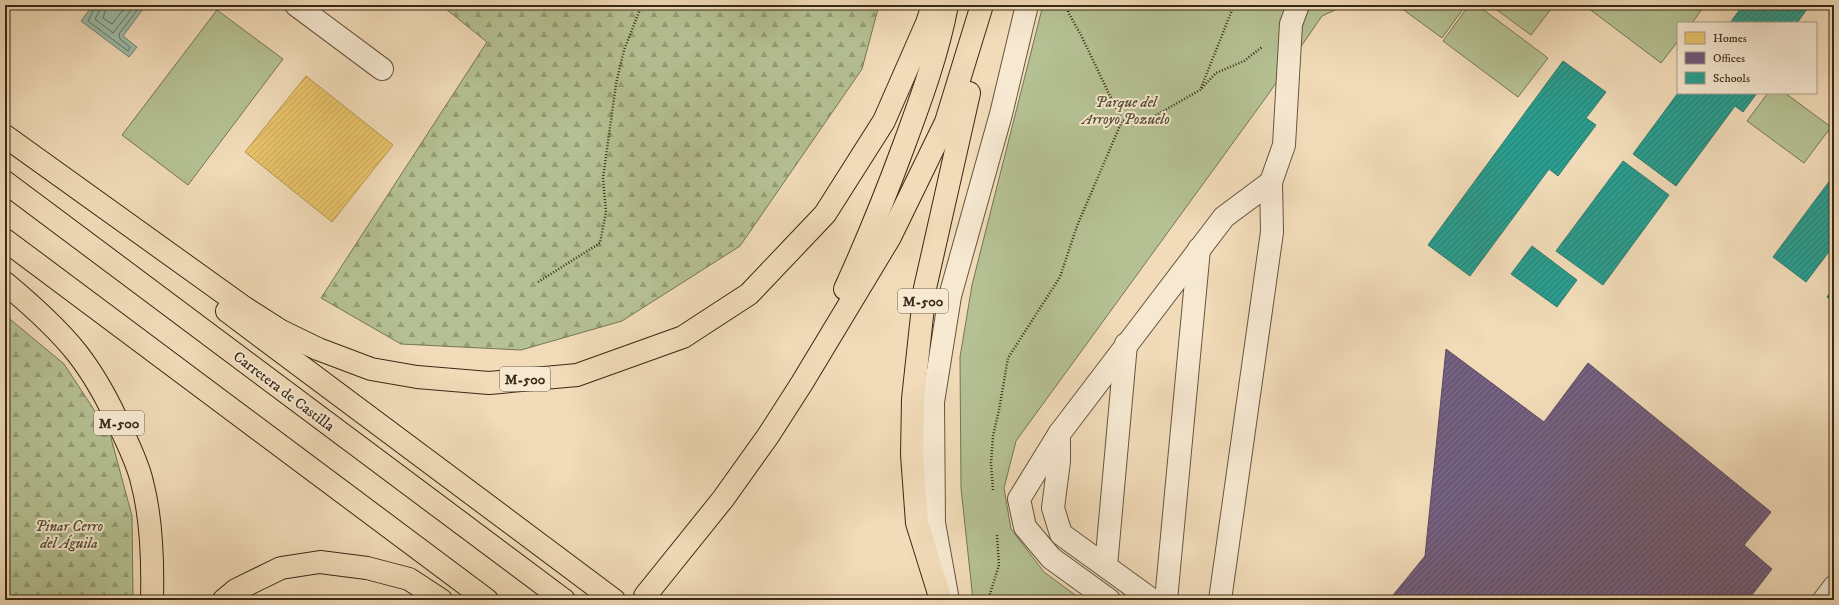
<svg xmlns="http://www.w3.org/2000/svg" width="1839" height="605" viewBox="0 0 1839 605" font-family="'IM FELL DW Pica',serif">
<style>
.green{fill:#b5c193;stroke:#767554}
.forest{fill:url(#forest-firs);stroke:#767554}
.water{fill:#9bbcaa;stroke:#73816e}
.homes{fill:url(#homes-hatch);stroke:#b49650}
.offices{fill:url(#offices-hatch);stroke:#5d4b5c}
.schools{fill:url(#schools-hatch);stroke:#2e7a6a}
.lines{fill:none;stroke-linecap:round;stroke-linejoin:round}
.shore{stroke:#6a7260;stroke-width:1}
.minor-casing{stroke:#66563e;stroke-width:24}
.highway-casing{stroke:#382915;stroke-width:24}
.path{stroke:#382915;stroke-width:2.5;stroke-dasharray:1 2;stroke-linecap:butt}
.minor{stroke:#f6e8d1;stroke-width:22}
.highway{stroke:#f1dbb8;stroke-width:22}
.labels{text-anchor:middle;stroke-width:4;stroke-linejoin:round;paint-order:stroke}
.shield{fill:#f6e8d1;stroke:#71624d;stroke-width:1}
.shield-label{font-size:14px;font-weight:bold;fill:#382915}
.park-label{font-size:15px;font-style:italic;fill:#574f34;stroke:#f6e8d1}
.street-label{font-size:15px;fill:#382915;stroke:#f6e8d1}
</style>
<defs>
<pattern id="forest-firs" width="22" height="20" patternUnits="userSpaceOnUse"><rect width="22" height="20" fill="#b5c193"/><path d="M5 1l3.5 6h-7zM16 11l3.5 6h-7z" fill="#949d77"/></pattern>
<pattern id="homes-hatch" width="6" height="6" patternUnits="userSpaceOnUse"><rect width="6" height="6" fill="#e9c46a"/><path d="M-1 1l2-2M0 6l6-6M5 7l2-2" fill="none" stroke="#c9a85b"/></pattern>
<pattern id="offices-hatch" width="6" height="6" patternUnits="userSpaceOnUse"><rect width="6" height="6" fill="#6d597a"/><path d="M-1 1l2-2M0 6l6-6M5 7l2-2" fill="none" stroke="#82728a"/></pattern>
<pattern id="schools-hatch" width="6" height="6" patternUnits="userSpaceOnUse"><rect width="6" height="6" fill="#2a9d8f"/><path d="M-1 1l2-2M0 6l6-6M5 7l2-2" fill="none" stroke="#258074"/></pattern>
</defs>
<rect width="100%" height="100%" fill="#f1dbb8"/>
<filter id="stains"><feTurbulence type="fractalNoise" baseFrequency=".005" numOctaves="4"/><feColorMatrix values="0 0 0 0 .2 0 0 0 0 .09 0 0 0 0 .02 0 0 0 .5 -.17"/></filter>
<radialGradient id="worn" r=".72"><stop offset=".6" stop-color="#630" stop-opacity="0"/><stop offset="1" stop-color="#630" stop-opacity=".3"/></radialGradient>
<g class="green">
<polygon points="1043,5 1346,5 1322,16 1267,96 1016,441 1004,488 1011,529 1044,572 1082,600 973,600 961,488 960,357 972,285"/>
<polygon points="1397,5 1466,5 1442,38"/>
<polygon points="1469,5 1477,5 1548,58 1518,97 1443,41"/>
<polygon points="1490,5 1554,5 1531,35"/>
<polygon points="1584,5 1705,5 1692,23 1678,23 1678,41 1661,63"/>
<polygon points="217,10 283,59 188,185 122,135"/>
<polygon points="1768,93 1785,93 1831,127 1804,163 1747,121"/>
</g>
<g class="forest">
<polygon points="441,5 879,5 862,69 740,246 622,321 521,350 401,344 321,298 487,42"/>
<polygon points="5,315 64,364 110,434 132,516 133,600 5,600"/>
</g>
<polygon class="water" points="93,5 146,5 123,36 137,47 129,57 81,21"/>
<polygon class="homes" points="306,76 393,145 332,222 245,152"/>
<polygon class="offices" points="1446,349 1544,422 1588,363 1771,512 1744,545 1772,569 1748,600 1389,600 1425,556"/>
<g class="schools">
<polygon points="1743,5 1810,5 1797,23 1730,23"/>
<polygon points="1563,61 1606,92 1586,118 1596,125 1558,176 1549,169 1470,276 1428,245"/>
<polygon points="1678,93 1757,93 1743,112 1735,106 1676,186 1633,154"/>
<polygon points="1623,161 1669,195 1603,285 1556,251"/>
<polygon points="1834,175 1834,245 1806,282 1773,257"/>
<polygon points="1532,246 1577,280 1557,307 1511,274"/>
<polygon points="1834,287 1834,302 1827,297"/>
</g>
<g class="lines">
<g class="shore">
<polyline points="96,5 88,21 128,51 130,47 120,39 119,34 141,5"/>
<polyline points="101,5 100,10 95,19 113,33 135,5"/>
<polyline points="107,5 103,18 112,24 127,5"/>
</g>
<defs>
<g id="minor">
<polyline points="296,5 382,69"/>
<polyline points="1271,182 1284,145 1291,24 1298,5"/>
<polyline points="1059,434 1019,499 1025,527 1051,558 1109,600"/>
<polyline points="1106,566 1126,344"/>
<polyline points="947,595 934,523 933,402 950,296 1001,114 1027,5"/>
<polyline points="1152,600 1061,534 1053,508 1059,461 1059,434 1224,217 1271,182 1272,232 1220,600"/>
<polyline points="1166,600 1199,249"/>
<polyline points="1824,600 1834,587"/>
</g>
<g id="highway">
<polyline points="5,136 242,306 281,331 318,349 371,369 417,377 489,383 577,375 683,337 749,294 825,214 884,121 927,23 933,5"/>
<polyline points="5,182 564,600"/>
<polyline points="5,240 487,600"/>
<path d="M 5,283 C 29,303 58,329 77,353 C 95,376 109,402 121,429 C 129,446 138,464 142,482 C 152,520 153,561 152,600"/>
<path d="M 845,289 C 867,241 886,194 904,145 C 921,99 938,53 947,5"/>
<polyline points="227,311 614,600"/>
<polyline points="645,596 723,499 768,436 802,383 890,237 946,122 982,5"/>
<polyline points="224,600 236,590 281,568 320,562 367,568 409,579 441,600"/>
<polyline points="941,600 917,523 912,455 913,399 925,288 969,93"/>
</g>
</defs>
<use href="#minor" class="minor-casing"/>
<use href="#highway" class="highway-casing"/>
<g class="path">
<polyline points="1068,5 1068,12 1081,35 1122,121"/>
<polyline points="1201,88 1234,5"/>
<polyline points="538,282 600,243 606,212 603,178 616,84 624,50 639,12 640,5"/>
<polyline points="993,490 991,463 993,436 999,410 1008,358 1060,277 1077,226 1122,121 1153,117 1200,90 1216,73 1244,61 1262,47"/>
<polyline points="993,600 990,594 999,565 997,535"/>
</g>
<use href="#minor" class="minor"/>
<use href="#highway" class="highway"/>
</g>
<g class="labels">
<g class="shield">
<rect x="898" y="289" width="50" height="24" rx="3"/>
<rect x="500" y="367" width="50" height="24" rx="3"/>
<rect x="94" y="411" width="50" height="24" rx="3"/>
</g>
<g class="shield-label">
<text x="923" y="306">M-500</text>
<text x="525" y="384">M-500</text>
<text x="119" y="428">M-500</text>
</g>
<g class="park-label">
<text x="1126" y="107">Parque del<tspan x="1126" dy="17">Arroyo Pozuelo</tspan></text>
<text x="69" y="531">Pinar Cerro<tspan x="69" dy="17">del Águila</tspan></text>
</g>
<g class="street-label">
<text transform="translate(284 391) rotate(37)" y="5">Carretera de Castilla</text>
</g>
</g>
<rect width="1839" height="605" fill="none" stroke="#f1dbb8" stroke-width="20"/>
<rect x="6" y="6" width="1827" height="593" fill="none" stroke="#382915" stroke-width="2"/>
<rect x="10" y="10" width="1819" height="585" fill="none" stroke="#382915"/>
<rect x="1677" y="22" width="140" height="72" fill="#f6e8d1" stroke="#aa9c86"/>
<rect x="1685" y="32" width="20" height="12" fill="#e9c46a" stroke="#aa9c86"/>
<text x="1713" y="42" font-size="12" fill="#382915">Homes</text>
<rect x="1685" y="52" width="20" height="12" fill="#6d597a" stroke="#aa9c86"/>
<text x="1713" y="62" font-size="12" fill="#382915">Offices</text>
<rect x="1685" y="72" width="20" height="12" fill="#2a9d8f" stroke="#aa9c86"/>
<text x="1713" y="82" font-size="12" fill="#382915">Schools</text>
<rect width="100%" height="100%" filter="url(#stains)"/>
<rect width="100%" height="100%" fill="url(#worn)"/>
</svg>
